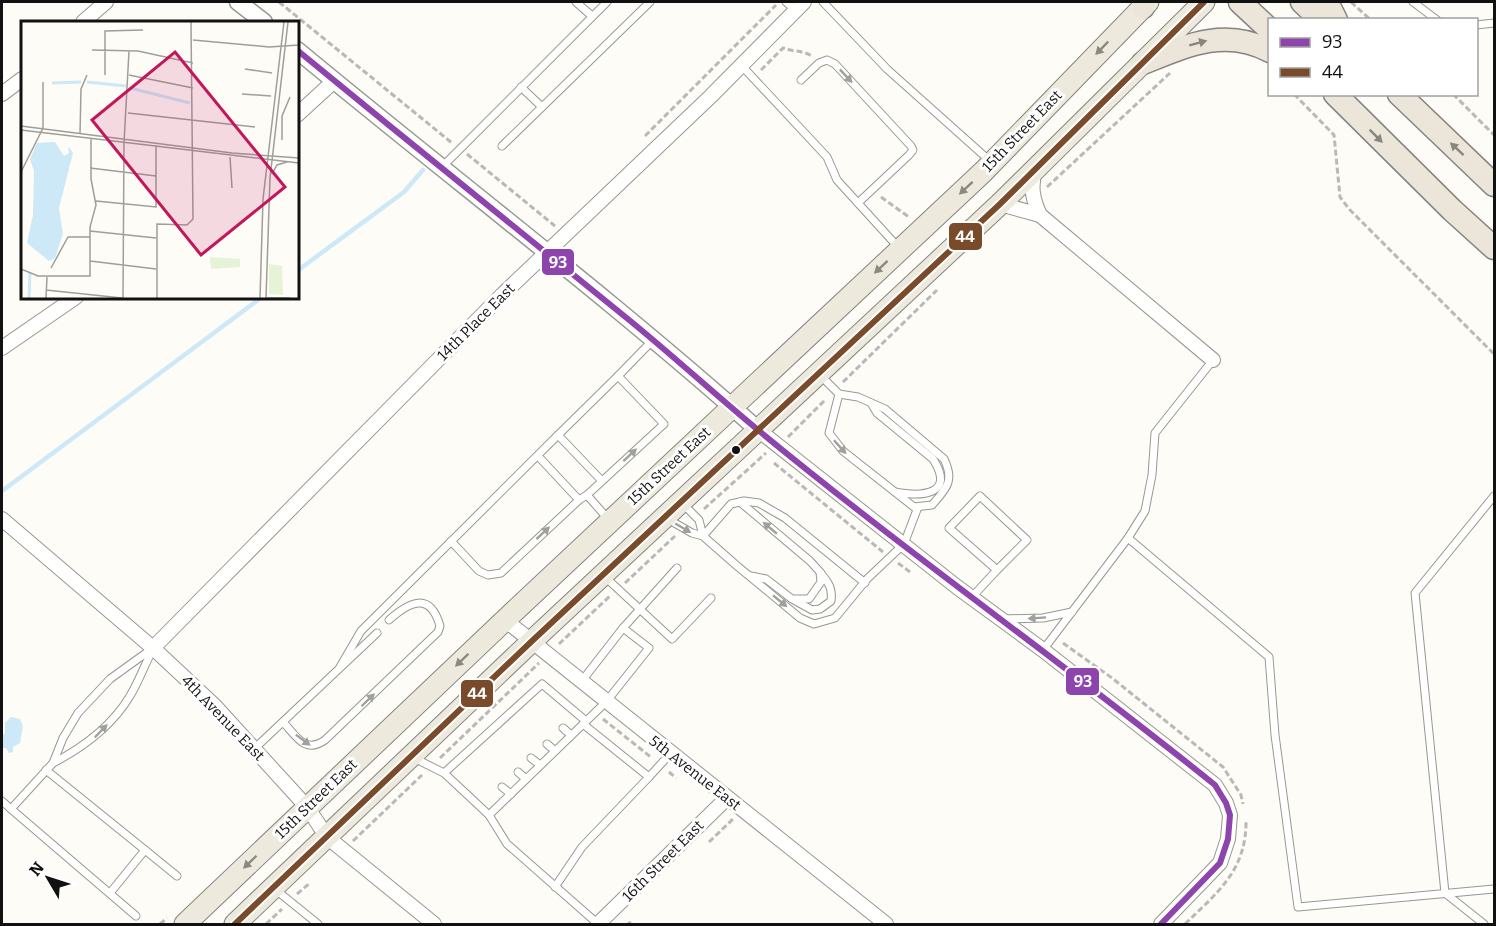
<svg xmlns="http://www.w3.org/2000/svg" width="1496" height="926" viewBox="0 0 1496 926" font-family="Bitter,serif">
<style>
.water{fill:#cde8f7}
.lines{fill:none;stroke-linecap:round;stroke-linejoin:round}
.stream{stroke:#cde8f7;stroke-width:4.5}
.service-casing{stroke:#979795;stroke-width:9}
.minor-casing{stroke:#979795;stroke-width:16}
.tertiary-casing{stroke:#979795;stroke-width:19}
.primary-casing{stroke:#858482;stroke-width:23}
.trunk-casing{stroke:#858482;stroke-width:25}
.path{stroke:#b9b9b8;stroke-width:3;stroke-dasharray:6 3;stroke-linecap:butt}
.service{stroke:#fffffe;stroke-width:7}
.minor{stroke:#fffffe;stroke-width:14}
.tertiary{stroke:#fffffe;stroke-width:16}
.primary{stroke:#ede9dc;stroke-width:21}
.trunk{stroke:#ece5da;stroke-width:22}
.bus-1-casing{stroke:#fff;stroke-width:10}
.bus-2-casing{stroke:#fff;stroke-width:10}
.bus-1{stroke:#8e44ad;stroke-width:6}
.bus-2{stroke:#7a4b2a;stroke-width:6}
.oneway{fill:#898680}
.oneway2{fill:#8a8881}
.oneway3{fill:#a0a09f}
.bus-dot{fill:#111;stroke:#fff;stroke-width:2}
.labels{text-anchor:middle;stroke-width:6;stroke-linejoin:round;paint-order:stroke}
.street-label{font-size:15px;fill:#111;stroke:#fff}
.inset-river{fill:none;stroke:#cde8f7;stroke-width:3}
.inset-road{fill:none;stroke:#9f9e9b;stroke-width:1.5}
.view{fill:#c2185b;fill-opacity:0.15;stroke:#c2185b;stroke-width:3}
.inset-edge{fill:none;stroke:#111;stroke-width:3}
.line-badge{stroke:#fff;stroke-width:2}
.badge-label{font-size:16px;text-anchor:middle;font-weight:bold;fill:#fff}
</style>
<rect width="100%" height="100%" fill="#fdfcf7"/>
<polygon class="water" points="11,717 20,719 23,726 20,743 13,747 13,752 9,753 6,748 2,748 2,736 5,733 5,723"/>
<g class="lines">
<g class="stream">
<polyline points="297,271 404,192 423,170"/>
<polyline points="2,491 262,297"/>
</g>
<defs>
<g id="service">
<polyline points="576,2 592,16"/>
<polyline points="786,2 795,10"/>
<polyline points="823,2 887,69 990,161"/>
<polyline points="1413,2 1437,20"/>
<polyline points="1476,25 1494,23"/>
<polyline points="741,65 827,157 837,180 898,247"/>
<polyline points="801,80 819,63 827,60 835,64 911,146 913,150 909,155 858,203"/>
<polyline points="521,87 542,107"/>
<polyline points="502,146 650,2"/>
<polyline points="441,168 607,2"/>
<path d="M 820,375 L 839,394 L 858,397 L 885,409 L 944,459 C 955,481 946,489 932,505 L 914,507 L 843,451 L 829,433 L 839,394"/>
<polyline points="618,376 653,340"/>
<path d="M 871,403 L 877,413 L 933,459 C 956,495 922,497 895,492"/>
<polyline points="538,456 579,500"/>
<polyline points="587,495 609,520"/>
<polyline points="740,502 810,561 820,572 821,582 809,599 792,599 766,579 751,576"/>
<polyline points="683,504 699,520 703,536"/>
<polyline points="666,518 692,533 703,536 736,565 800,618 814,624 835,618 867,579 904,544 918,507"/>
<polyline points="703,536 731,504 744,501 759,503 785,518 865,583"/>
<polyline points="1128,538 1269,657 1275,735 1298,907 1494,889"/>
<polyline points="451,541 479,571 488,575 501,573 579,500 587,495 664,424 618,376 558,435 602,481"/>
<polyline points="604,576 672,639 711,598"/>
<polyline points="971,598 997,570 949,528 980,496 1027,540 997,570"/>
<path d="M 794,600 L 812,610 L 820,609 L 831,601 C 833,588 828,582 820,572"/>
<polyline points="1003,619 1043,618 1072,612"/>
<polyline points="623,628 677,568"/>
<polyline points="1043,650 1128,538 1145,511 1152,475 1155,433 1213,360"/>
<polyline points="340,667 361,631 558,435"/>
<path d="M 283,722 C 297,737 305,754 325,740 L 438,632 L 440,626 C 430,591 409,602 389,620"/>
<polyline points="583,724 649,777 670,754"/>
<polyline points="563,728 571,735"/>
<polyline points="547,744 555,751"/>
<polyline points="254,749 377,633"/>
<polyline points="414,758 444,773 489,815 507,844 598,924"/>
<polyline points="531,758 540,765"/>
<path d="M 53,763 C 84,747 112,726 130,696 C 139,681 145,664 153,649"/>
<polyline points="46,770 145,850 110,893"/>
<polyline points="518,772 526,779"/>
<polyline points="444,773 542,684 586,721"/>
<polyline points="502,787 511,794"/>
<polyline points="2,801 11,809 53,763 63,738 78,713 110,679 153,648"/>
<polyline points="11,809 136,916"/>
<polyline points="489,815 606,702 649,648 623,628 581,682"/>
<polyline points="145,850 177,876"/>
<polyline points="555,887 582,847 649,777"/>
<polyline points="276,890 318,924"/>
<polyline points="1484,924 1445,893 1415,593 1494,496"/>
</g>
<g id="minor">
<polyline points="83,22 106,2"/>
<polyline points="2,94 22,79"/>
<polyline points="297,115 334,81"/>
<path d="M 1035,171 C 1030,187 1033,200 1040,215 L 1213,360"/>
<polyline points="1000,204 1040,215"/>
<polyline points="2,348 76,297"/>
<polyline points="757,429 957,587 1043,650 1215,785 1226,803 1230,815 1228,839 1220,863 1161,924"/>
<polyline points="2,519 153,648 214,705 307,807 327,837 434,924"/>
<polyline points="505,620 886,924"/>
<polyline points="153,648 502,295 711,96 804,2"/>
<polyline points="598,924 727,798"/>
</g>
<g id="tertiary">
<polyline points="238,2 264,22"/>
<path d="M 297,50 C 450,177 609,297 757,429"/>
</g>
<g id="primary">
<polyline points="185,924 505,620 983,172 1148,2"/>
<polyline points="235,924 532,641 1000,204 1204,2"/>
</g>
<g id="trunk">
<polyline points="1240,2 1270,30"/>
<polyline points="1302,2 1321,20"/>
<polyline points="1327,2 1336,20"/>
<polyline points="1143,7 1144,2"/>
<path d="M 1143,63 C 1185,46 1225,27 1270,51"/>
<polyline points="1335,94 1452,210 1494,248"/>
<polyline points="1399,94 1494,185"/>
</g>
</defs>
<use href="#service" class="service-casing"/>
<use href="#minor" class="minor-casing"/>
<use href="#tertiary" class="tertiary-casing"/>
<use href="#primary" class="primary-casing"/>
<use href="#trunk" class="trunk-casing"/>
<g class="path">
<polyline points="279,2 452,143"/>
<polyline points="1351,2 1371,20"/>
<path d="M 761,70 L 783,48 C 793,52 802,50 812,56"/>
<polyline points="1294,94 1334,135 1340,197 1349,209 1494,354"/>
<polyline points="1453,94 1494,135"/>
<polyline points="645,136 776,5"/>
<polyline points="467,154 555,226"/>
<polyline points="1047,187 1170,73"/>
<polyline points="881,197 909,217"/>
<polyline points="843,382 937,290"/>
<polyline points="788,437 826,399"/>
<polyline points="774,463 883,552"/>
<polyline points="704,509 766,453"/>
<polyline points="898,563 910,572"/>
<polyline points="625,583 675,536"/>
<polyline points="1063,643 1112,678 1223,767 1241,795 1243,804"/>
<polyline points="559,644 611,595"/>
<polyline points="603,719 652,758"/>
<polyline points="440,758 539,663"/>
<polyline points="669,772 676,778"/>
<polyline points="353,841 422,775"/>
<polyline points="709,842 734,818"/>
<polyline points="297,894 310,883"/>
<polyline points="160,924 167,918"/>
<polyline points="266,924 282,909"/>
<polyline points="628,924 631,922"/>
<path d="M 1185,924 C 1218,892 1247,870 1246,819"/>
</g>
<use href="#service" class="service"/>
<use href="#minor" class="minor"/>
<use href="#tertiary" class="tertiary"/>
<use href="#primary" class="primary"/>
<use href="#trunk" class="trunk"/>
<defs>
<path id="bus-1" d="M 297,50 C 405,139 514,226 623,315 C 669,352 712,392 758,430 C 907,553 1065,664 1215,785 L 1226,803 L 1230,815 L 1228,839 L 1220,863 L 1161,924"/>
<polyline id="bus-2" points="235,924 532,641 1000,204 1204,2"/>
</defs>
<use href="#bus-1" class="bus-1-casing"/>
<use href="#bus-2" class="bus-2-casing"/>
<use href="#bus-1" class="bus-1"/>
<use href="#bus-2" class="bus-2"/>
</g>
<defs><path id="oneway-solid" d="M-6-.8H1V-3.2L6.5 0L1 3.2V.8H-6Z" transform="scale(1.5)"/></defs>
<g class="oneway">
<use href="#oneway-solid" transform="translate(1198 43) rotate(-15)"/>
<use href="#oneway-solid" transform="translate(1376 136) rotate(45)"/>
<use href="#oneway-solid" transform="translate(1457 149) rotate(-137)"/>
</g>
<g class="oneway2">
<use href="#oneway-solid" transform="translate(1102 48) rotate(134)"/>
<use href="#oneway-solid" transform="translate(966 188) rotate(137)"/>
<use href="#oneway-solid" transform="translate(881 267) rotate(137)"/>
<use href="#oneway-solid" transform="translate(462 660) rotate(136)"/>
<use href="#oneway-solid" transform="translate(250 862) rotate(136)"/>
</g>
<g class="oneway3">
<use href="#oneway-solid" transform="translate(846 76) rotate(47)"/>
<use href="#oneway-solid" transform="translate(840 447) rotate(48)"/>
<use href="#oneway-solid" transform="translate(630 455) rotate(-43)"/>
<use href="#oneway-solid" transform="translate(683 528) rotate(30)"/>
<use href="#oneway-solid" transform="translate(770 528) rotate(-140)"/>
<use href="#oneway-solid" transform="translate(543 533) rotate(-43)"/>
<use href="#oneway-solid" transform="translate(780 601) rotate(39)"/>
<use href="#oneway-solid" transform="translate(1037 618) rotate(176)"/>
<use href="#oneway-solid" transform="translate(368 700) rotate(-44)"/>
<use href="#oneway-solid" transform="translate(101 731) rotate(-46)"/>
<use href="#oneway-solid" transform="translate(303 740) rotate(37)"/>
</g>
<circle class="bus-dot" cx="736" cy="450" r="5"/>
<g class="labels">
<g class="street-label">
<text transform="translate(1022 131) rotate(-46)" y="5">15th Street East</text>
<text transform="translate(476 322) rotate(-45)" y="5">14th Place East</text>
<text transform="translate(669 466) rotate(-43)" y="5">15th Street East</text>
<text transform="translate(223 718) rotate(46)" y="5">4th Avenue East</text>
<text transform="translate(695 773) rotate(38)" y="5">5th Avenue East</text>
<text transform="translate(316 799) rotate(-44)" y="5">15th Street East</text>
<text transform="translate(663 861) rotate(-45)" y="5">16th Street East</text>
</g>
</g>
<g transform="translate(21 21)">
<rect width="278" height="278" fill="#fdfcf7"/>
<path d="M 189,236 L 219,238 L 219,246 L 190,248 ZM 248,243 L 261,245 L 262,274 L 248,273 Z" fill="#e7f3d7"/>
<path d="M 34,121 L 43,135 L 48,132 L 47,125 L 52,132 L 38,187 L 42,213 L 34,237 L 28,240 L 6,222 L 12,194 L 13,150 L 9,138 L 16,122 Z" fill="#cde8f7"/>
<path class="inset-river" d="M 66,61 L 105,65M 31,62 L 60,61M 109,67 L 169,82M 8,277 L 9,252"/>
<path class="inset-road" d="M 172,19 L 248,26 L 278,24M 71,29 L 117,30 L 172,42M 224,48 L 251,52M 84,54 L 84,10 L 122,9M 108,54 L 172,67M 221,73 L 250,75M 107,92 L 234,106M 0,105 L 211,132 L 278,137M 0,109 L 278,142M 59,113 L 60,68 L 66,54M 261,119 L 261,95 L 269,76M 209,136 L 211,167M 69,147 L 135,155M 0,151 L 22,107 L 22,61M 251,153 L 256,144 L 266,141M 75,180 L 135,186 L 135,124M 69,210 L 135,217M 69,240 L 135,248M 30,247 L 47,216 L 69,216M 0,248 L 17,255 L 69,255 L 69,206 L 75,184 L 70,158 L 70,118M 25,269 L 101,277M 25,277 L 26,256M 102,277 L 103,122 L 108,30M 136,277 L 136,203 L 166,204 L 172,198 L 170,1M 239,277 L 242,178 L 263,1M 245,277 L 249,157 L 267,1M 246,277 L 269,277"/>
<path class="view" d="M 154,31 L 264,166 L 180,234 L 71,99 Z"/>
<rect width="278" height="278" class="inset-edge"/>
</g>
<g class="line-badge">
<rect x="948" y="222" width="35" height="29" rx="6" fill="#7a4b2a"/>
<rect x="541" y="248" width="34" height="28" rx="6" fill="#8e44ad"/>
<rect x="1065" y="667" width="35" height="29" rx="6" fill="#8e44ad"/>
<rect x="460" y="679" width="34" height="29" rx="6" fill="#7a4b2a"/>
</g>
<g class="badge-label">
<text x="965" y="242">44</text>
<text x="558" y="268">93</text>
<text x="1083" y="687">93</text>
<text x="477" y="699">44</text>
</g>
<rect width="1496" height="926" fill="none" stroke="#111111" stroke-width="6"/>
<rect x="1268" y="18" width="210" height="78" fill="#ffffff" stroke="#a0a0a0" stroke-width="1.5"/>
<rect x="1280" y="38" width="30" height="9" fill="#8e44ad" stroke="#a0a0a0" stroke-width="1.5"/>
<text x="1322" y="48" font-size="18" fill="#111111">93</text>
<rect x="1280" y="68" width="30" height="9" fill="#7a4b2a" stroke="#a0a0a0" stroke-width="1.5"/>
<text x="1322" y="78" font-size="18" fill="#111111">44</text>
<g transform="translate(48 878) rotate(309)" stroke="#ffffff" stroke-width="4.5" paint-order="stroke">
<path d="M0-4.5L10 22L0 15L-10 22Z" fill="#111111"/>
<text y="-9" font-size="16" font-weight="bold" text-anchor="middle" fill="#111111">N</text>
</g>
</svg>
